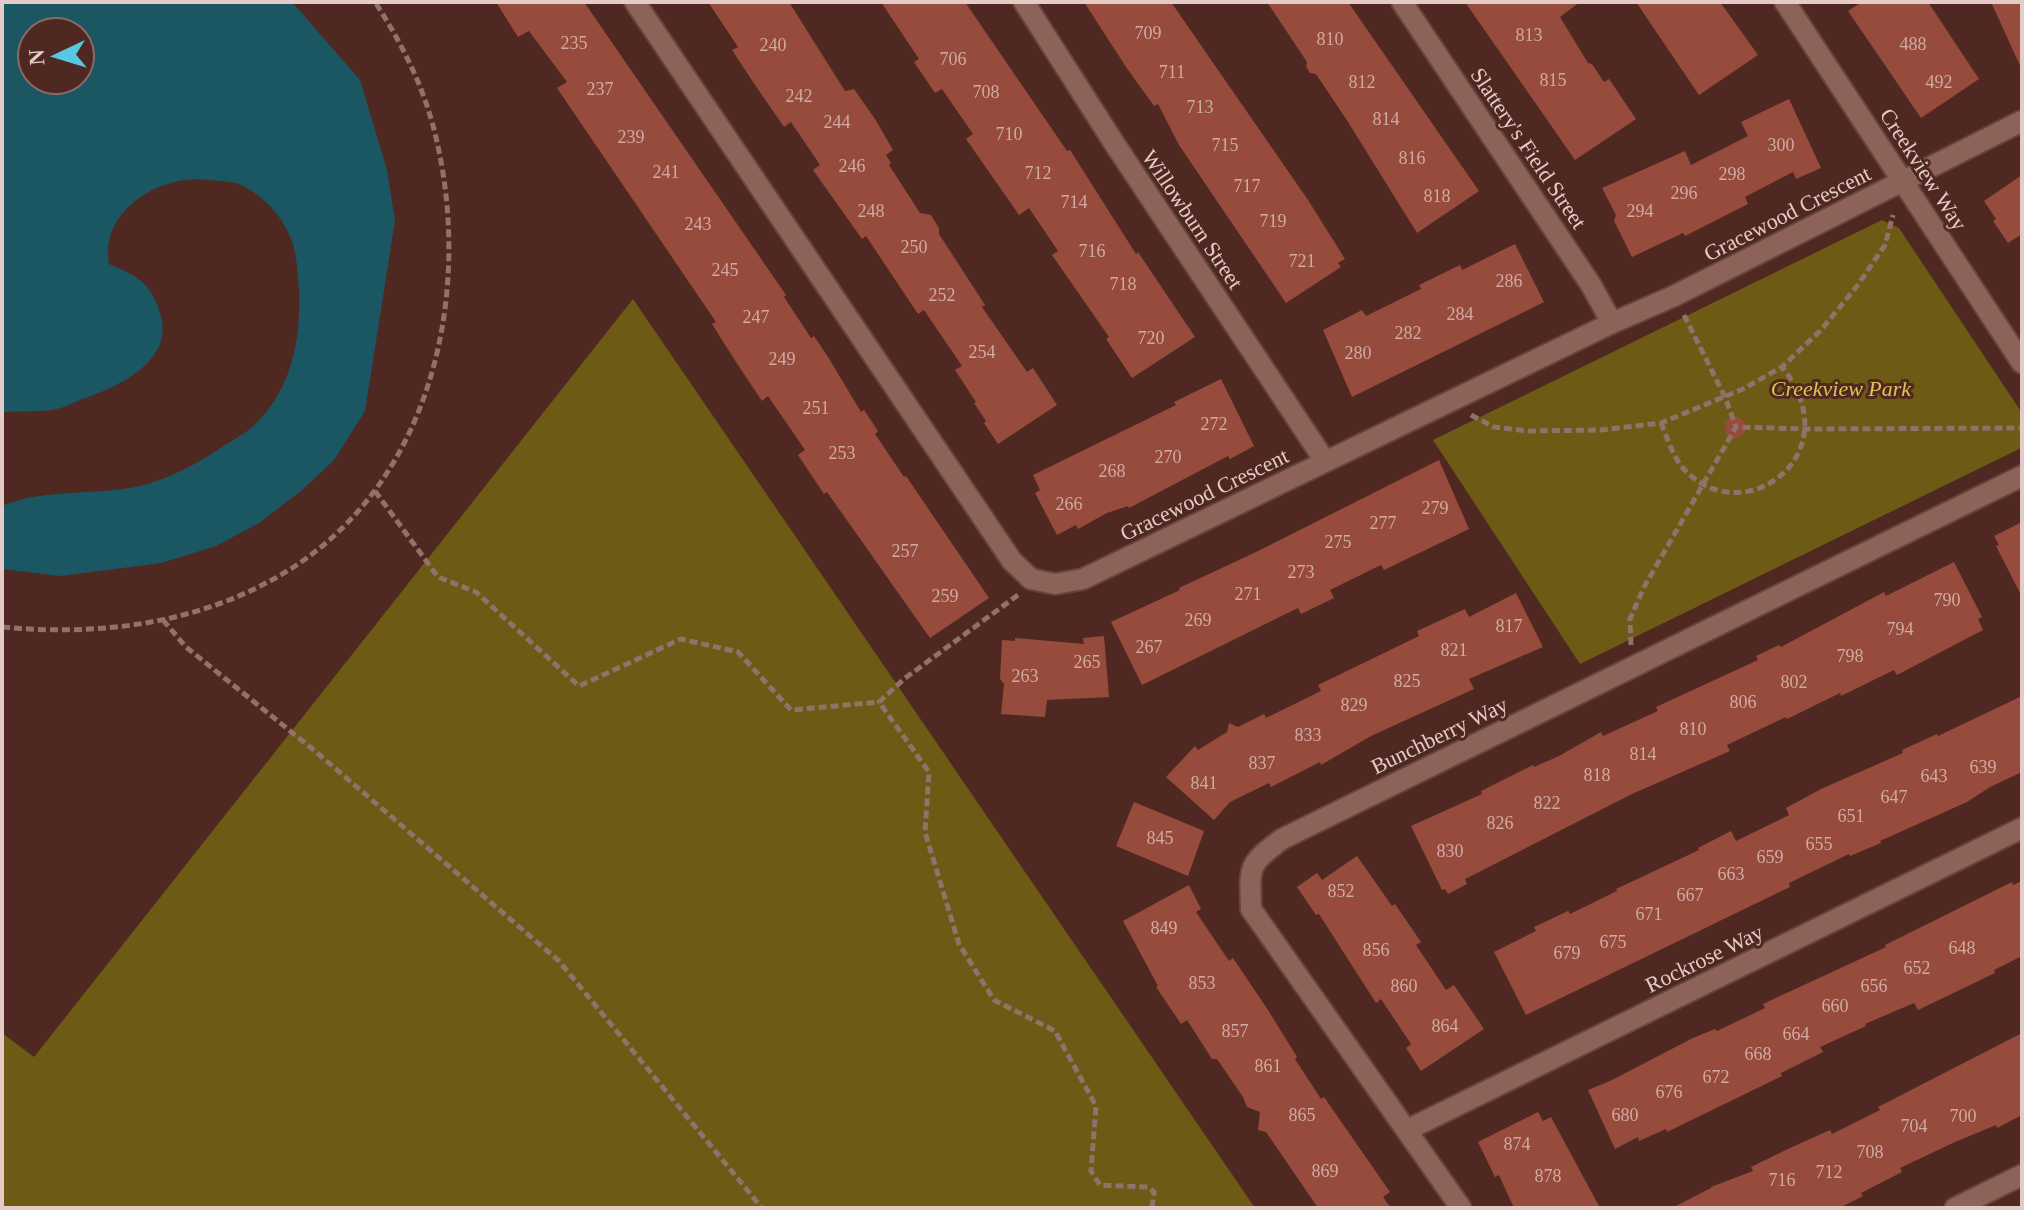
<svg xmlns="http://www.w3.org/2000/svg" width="2024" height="1210" viewBox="0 0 2024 1210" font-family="'Times New Roman',serif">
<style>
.green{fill:#6d5a15}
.water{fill:#1b5763;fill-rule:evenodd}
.building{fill:#964b3c}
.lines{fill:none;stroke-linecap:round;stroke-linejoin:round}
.minor-casing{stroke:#65443e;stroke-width:24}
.path{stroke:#917169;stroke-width:5;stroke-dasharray:8 4;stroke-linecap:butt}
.minor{stroke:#8d6258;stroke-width:20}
.labels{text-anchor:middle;stroke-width:6;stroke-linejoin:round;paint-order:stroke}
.number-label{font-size:18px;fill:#d0aba3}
.street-label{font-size:22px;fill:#e4cbc5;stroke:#4f2921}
.park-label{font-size:22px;font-style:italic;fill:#e1c050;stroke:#4f2921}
</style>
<rect width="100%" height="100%" fill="#4f2921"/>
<g class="green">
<polygon points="1882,220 1899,228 2022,413 2021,448 1580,664 1433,440"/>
<polygon points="633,299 1255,1208 2,1208 2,1033 34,1057"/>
</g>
<path class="water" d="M 2,2 L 292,2 L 360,80 L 387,170 L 395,221 L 365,411 L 334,460 L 301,491 L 259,523 L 216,546 L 161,563 L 61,576 L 2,569 L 2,506 C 45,488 94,496 140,486 C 169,479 197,464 222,447 C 231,441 243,435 252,427 C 300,384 304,317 296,258 C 292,226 268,197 239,184 C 231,181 218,181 209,180 C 161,174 100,209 109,264 C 138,276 153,284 161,317 C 173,363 115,388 80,400 C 71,404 61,409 51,410 C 35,412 18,411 2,412 ZM 32,32 L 80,32 L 80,80 L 32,80 Z"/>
<g class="building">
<polygon points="496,2 584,2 786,295 784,297 811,338 814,336 828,357 861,412 864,410 878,431 875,434 904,477 906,476 989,598 930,638 827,492 824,494 798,455 805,450 768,396 762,401 736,362 712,324 716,322 557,88 567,82 529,31 518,37"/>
<polygon points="708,2 789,2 845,91 854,89 875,119 893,150 886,155 891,163 889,165 920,213 931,215 939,228 939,234 985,305 982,307 1027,372 1033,368 1057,405 998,444 984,423 986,421 974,403 976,402 955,370 962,366 924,310 918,314 866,236 862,239 813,170 820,165 791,122 784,127 753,82 732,50 738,47"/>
<polygon points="881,2 965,2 1067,151 1070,150 1136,254 1138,252 1195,337 1132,378 1106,339 1109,337 1052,255 1058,251 1029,208 1019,215 966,139 973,134 942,89 935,93 914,62 919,59"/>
<polygon points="1084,2 1171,2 1308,200 1345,259 1338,263 1341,267 1286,303 1179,145 1158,104 1154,106 1126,67"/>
<polygon points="1267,2 1348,2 1479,191 1417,233 1348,122 1316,74 1310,73 1306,66 1307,62"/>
<polygon points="1465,2 1580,2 1560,17 1588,63 1592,64 1604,82 1609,79 1636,119 1575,160"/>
<polygon points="1636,2 1720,2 1758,55 1699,95"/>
<polygon points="1862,2 1928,2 1979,79 1921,118 1848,11"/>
<polygon points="1991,2 2022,2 2022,70"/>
<polygon points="1789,99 1821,168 1796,179 1793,172 1745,197 1748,204 1685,236 1683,233 1632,257 1614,221 1616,215 1602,188 1685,151 1691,165 1748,136 1741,122"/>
<polygon points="2022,175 2022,234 2008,243 1993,221 1996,219 1984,201"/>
<polygon points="1515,244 1544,302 1352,397 1323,330 1362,310 1366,316 1421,289 1419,285 1460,265 1462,270"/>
<polygon points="1221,379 1254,446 1230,459 1228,456 1129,508 1128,506 1107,513 1078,529 1076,525 1057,535 1035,493 1040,490 1033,475 1176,405 1174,402"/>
<polygon points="1735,416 1745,422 1745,433 1735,439 1725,434 1725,422"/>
<polygon points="1439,460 1469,529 1384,570 1381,565 1330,590 1334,598 1301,614 1298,608 1142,685 1111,622 1180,590 1179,588 1254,553"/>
<polygon points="2022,522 2022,597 1996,546 1999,545 1994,536"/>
<polygon points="1954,562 1982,617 1978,619 1983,630 1897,675 1894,670 1841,696 1840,693 1787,719 1786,717 1727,745 1730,751 1632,794 1485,869 1465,879 1467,884 1448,894 1445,889 1442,890 1411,826 1482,794 1481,791 1533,765 1534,767 1559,756 1601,732 1603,736 1658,711 1656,707 1758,660 1756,656 1779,645 1781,647 1884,592 1886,596"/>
<polygon points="1516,593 1543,647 1469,679 1474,689 1371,736 1321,765 1320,762 1271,787 1269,783 1230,802 1214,820 1166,777 1195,746 1198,750 1227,732 1229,723 1238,727 1264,714 1266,718 1321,691 1318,685 1419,636 1417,631 1465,609 1469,617"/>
<polygon points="1104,636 1109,697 1047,700 1045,717 1001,714 1004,684 1000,679 1002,640 1015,641 1015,638 1084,644 1083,638"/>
<polygon points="2022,696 2022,772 1990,787 1967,802 1880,841 1881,843 1850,856 1849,854 1789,883 1790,887 1526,1015 1494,952 1536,931 1534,927 1568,911 1570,914 1617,891 1616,889 1699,850 1698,848 1731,831 1736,841 1789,815 1786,808 1821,789 1903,753 1902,750 1937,734 1938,736"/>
<polygon points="1134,802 1204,831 1188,876 1116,846"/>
<polygon points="1357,856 1392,906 1395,904 1421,942 1416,945 1446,990 1454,985 1484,1029 1421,1071 1406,1048 1411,1044 1381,999 1376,1003 1319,914 1316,915 1297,887 1317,873 1322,880"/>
<polygon points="2022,881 2022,956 1994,970 1995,973 1918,1010 1914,1003 1865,1024 1866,1026 1820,1047 1823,1052 1781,1073 1782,1076 1667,1132 1666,1129 1639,1141 1638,1137 1615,1149 1588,1090 1610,1081 1693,1038 1715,1029 1717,1031 1765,1008 1763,1004 1886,947 1885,945 2012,882 2013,885"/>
<polygon points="1189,885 1201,909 1196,912 1229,961 1233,958 1268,1010 1297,1057 1295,1059 1321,1099 1324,1097 1390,1192 1383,1197 1391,1208 1318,1208 1266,1132 1258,1130 1260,1112 1247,1107 1243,1097 1217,1059 1212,1059 1187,1020 1181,1024 1156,987 1158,986 1123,921"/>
<polygon points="2022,1033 2022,1115 1997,1128 1996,1125 1955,1142 1900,1168 1902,1172 1861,1193 1863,1196 1839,1208 1672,1208 1711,1188 1711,1187 1753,1171 1751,1167 1790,1148 1830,1130 1832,1134 1880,1110 1878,1107"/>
<polygon points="1538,1112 1543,1121 1551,1117 1600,1208 1514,1208 1499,1175 1495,1177 1478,1142"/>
</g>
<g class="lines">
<defs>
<g id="minor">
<polyline points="635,2 1012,561 1031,579 1055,584 1083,579 1612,323 1674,296 2022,121"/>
<polyline points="1024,2 1116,146 1325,461"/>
<polyline points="1402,2 1591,285 1612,323"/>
<polyline points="1785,2 2022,363"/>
<polyline points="1407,1130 2022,828"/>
<path d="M 1461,1208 L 1251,909 C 1250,866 1247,865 1282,839 L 2022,476"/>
<polyline points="1955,1208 2022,1175"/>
</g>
</defs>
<use href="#minor" class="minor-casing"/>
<g class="path">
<polyline points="1684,315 1725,397 1736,427"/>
<polyline points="1471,415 1494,427 1528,431 1601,430 1661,423 1743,389 1782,367 1821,330 1857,286 1885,245 1893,215"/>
<path d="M 1661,423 C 1667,437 1672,454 1682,467 C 1741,535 1853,455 1782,367"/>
<polyline points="375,491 438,577 476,592 579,686 681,639 738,652 791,710 879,702"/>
<polyline points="1018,595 904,679 879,702 929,772 925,832 959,944 994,1000 1055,1031 1096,1106 1091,1171 1100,1185 1148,1187 1154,1192 1152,1208"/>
<polyline points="163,620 186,647 315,751 559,961 762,1208"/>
<path d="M 2,627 C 107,637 215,622 304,560 C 440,464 474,274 432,122 C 420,79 399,39 375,2"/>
<polyline points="1631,645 1630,619 1644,587 1736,427 1807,429 2022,428"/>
</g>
<use href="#minor" class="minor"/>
</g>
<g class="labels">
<g class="number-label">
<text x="1148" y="39">709</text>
<text x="1529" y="41">813</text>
<text x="1330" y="45">810</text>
<text x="574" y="49">235</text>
<text x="1913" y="50">488</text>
<text x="773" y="51">240</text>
<text x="953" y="65">706</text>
<text x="1172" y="78">711</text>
<text x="1553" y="86">815</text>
<text x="1362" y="88">812</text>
<text x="1939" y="88">492</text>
<text x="600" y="95">237</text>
<text x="986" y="98">708</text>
<text x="799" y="102">242</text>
<text x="1200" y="113">713</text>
<text x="1386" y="125">814</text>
<text x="837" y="128">244</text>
<text x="1009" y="140">710</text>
<text x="631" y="143">239</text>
<text x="1225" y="151">715</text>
<text x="1781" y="151">300</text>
<text x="1412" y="164">816</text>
<text x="852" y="172">246</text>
<text x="666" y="178">241</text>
<text x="1038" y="179">712</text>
<text x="1732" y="180">298</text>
<text x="1247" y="192">717</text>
<text x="1684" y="199">296</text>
<text x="1437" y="202">818</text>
<text x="1074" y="208">714</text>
<text x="871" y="217">248</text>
<text x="1640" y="217">294</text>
<text x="1273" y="227">719</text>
<text x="698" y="230">243</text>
<text x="914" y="253">250</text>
<text x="1092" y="257">716</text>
<text x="1302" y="267">721</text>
<text x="725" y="276">245</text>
<text x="1509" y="287">286</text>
<text x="1123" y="290">718</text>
<text x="942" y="301">252</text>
<text x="1460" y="320">284</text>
<text x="756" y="323">247</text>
<text x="1408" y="339">282</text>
<text x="1151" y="344">720</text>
<text x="982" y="358">254</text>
<text x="1358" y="359">280</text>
<text x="782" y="365">249</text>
<text x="816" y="414">251</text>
<text x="1214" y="430">272</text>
<text x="842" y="459">253</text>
<text x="1168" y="463">270</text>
<text x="1112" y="477">268</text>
<text x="1069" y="510">266</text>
<text x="1435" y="514">279</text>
<text x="1383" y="529">277</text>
<text x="1338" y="548">275</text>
<text x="905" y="557">257</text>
<text x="1301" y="578">273</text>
<text x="1248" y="600">271</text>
<text x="945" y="602">259</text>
<text x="1947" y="606">790</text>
<text x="1198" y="626">269</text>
<text x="1509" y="632">817</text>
<text x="1900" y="635">794</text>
<text x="1149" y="653">267</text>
<text x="1454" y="656">821</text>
<text x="1850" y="662">798</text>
<text x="1087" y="668">265</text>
<text x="1025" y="682">263</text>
<text x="1407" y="687">825</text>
<text x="1794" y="688">802</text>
<text x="1743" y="708">806</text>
<text x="1354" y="711">829</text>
<text x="1693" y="735">810</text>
<text x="1308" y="741">833</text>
<text x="1643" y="760">814</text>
<text x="1262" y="769">837</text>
<text x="1983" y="773">639</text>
<text x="1597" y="781">818</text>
<text x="1934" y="782">643</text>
<text x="1204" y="789">841</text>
<text x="1894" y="803">647</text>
<text x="1547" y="809">822</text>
<text x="1851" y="822">651</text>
<text x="1500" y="829">826</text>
<text x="1160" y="844">845</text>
<text x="1819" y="850">655</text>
<text x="1450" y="857">830</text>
<text x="1770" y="863">659</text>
<text x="1731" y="880">663</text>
<text x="1341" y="897">852</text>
<text x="1690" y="901">667</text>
<text x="1649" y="920">671</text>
<text x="1164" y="934">849</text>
<text x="1613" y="948">675</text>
<text x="1962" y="954">648</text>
<text x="1376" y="956">856</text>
<text x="1567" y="959">679</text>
<text x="1917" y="974">652</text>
<text x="1202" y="989">853</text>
<text x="1404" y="992">860</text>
<text x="1874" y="992">656</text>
<text x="1835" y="1012">660</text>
<text x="1445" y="1032">864</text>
<text x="1235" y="1037">857</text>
<text x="1796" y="1040">664</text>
<text x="1758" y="1060">668</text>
<text x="1268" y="1072">861</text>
<text x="1716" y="1083">672</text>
<text x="1669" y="1098">676</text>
<text x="1302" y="1121">865</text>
<text x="1625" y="1121">680</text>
<text x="1963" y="1122">700</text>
<text x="1914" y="1132">704</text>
<text x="1517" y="1150">874</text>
<text x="1870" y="1158">708</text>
<text x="1325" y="1177">869</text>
<text x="1829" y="1178">712</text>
<text x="1548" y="1182">878</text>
<text x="1782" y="1186">716</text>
</g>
<g class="street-label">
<text transform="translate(1529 148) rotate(56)" y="8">Slattery's Field Street</text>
<text transform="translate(1924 169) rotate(57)" y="8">Creekview Way</text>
<text transform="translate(1787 213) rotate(-27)" y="8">Gracewood Crescent</text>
<text transform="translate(1193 219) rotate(56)" y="8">Willowburn Street</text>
<text transform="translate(1204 494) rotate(-26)" y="8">Gracewood Crescent</text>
<text transform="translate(1439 735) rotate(-26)" y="8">Bunchberry Way</text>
<text transform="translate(1704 958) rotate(-26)" y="8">Rockrose Way</text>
</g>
<g class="park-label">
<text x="1841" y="396">Creekview Park</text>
</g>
</g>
<rect width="2024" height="1210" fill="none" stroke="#e4cbc5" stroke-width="8"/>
<g transform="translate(56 56) rotate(266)"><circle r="38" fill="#4f2921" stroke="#8b6a63" stroke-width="2"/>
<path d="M0-6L14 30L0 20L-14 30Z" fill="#56c9e0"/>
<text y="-12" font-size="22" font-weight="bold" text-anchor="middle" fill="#e4cbc5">N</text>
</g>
</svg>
